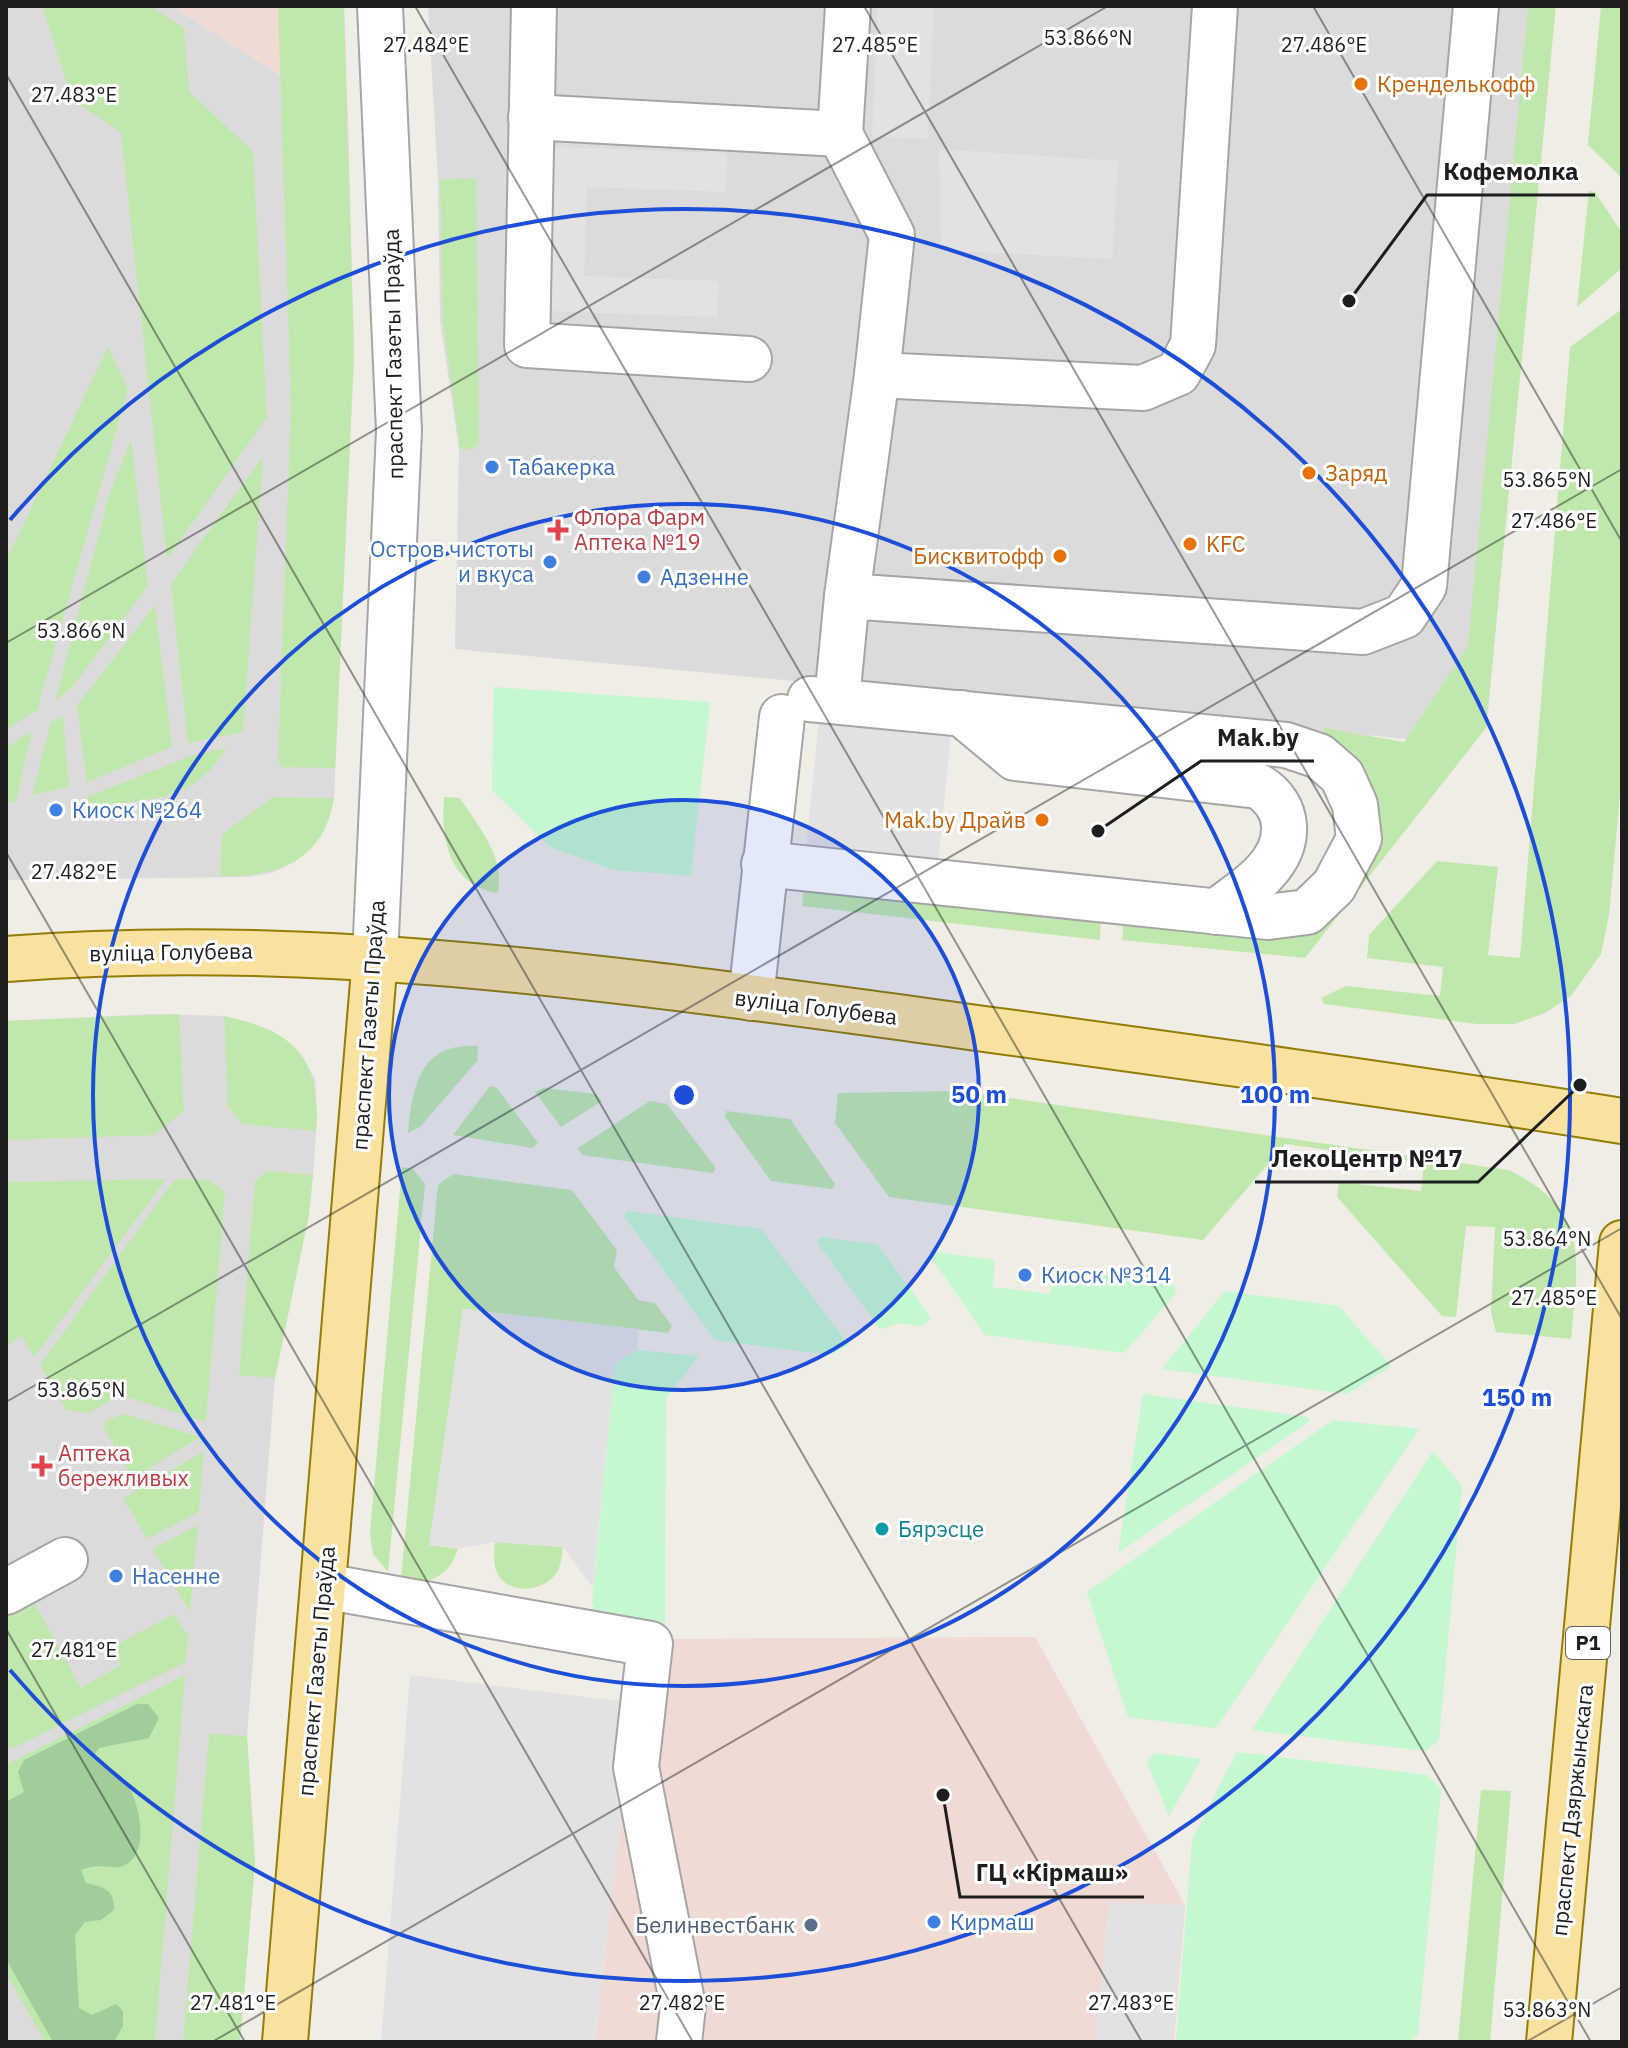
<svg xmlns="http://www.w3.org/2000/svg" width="1628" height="2048" viewBox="0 0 1628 2048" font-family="'IBM Plex Sans',sans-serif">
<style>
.residential{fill:#dcdbdb}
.commercial{fill:#efdad4}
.grass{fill:#c0e8ac}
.forest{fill:#a1cd9b}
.park{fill:#c3f8d0}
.parking{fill:#e2e2e2}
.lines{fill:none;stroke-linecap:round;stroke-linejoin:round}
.minor-casing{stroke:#a5a5a5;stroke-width:48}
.major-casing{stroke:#947c05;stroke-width:48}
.minor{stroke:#fff;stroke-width:44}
.major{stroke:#f9e1a0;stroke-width:44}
.ticks{fill:none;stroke:#1e1e1e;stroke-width:2;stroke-opacity:0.45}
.ring{fill:none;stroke:#1d4ed8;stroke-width:4}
.food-dot{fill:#e8710a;stroke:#fff;stroke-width:3}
.shop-dot{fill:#3f7fe0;stroke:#fff;stroke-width:3}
.health-dot{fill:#e0444e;stroke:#fff;stroke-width:3}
.culture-dot{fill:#0f9aa8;stroke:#fff;stroke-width:3}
.service-dot{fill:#5c6f8a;stroke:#fff;stroke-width:3}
.labels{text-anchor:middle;stroke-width:6;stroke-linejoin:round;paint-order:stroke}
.shield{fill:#fff;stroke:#626262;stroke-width:2}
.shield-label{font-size:20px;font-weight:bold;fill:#1e1e1e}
.food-label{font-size:22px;fill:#c56008;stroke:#fff;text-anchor:start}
.street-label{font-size:22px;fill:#1e1e1e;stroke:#fff}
.shop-label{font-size:22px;fill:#366cbe;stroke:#fff;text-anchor:start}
.health-label{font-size:22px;fill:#be3a42;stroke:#fff;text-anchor:start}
.culture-label{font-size:22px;fill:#0d838f;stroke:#fff;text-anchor:start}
.service-label{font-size:22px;fill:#4e5e75;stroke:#fff;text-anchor:end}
.ticks-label{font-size:20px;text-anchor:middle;fill:#1e1e1e;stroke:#fff;stroke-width:6;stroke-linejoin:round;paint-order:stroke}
.centre{fill:#1d4ed8;stroke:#fff;stroke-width:4}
.ring-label{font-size:24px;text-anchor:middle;font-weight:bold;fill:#1d4ed8;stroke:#fff;stroke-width:6;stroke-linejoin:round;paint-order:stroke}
.leader{fill:none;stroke:#1e1e1e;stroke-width:3}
.callout-dot{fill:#1e1e1e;stroke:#fff;stroke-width:3}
.callout-label{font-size:24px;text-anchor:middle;font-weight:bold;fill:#1e1e1e;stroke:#fff;stroke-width:6;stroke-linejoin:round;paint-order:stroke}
</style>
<rect width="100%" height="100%" fill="#efede5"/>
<g class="residential">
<polygon points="6,6 172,6 348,119 354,355 334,798 330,816 319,838 294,862 272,873 247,877 6,880"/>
<polygon points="428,6 1553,6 1487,724 1407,739 455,649 459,449 440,320 438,180"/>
<polygon points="153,1014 224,1016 272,1031 299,1052 315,1078 317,1118 313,1175 275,1378 247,1736 255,1862 240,2042 6,2042 6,1021"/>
</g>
<g class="commercial">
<polygon points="172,6 344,6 348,119"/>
<polygon points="1035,1637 1185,1905 1174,2042 595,2042 634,1703 665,1639"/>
</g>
<g class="grass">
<polygon points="42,6 150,6 184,28 189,92 253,151 267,417 167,559 121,132 72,100"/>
<polygon points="278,6 344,6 354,355 335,768 283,767 278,761 291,406"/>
<polygon points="1528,6 1556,6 1486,728 1305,958 1122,940 1124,920 1285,932 1357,878 1323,744 1324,728 1404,742 1468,646"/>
<polygon points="1601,6 1622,6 1622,178 1588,145"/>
<polygon points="476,178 479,443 474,449 460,449 443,319 440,180"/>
<polygon points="1589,191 1595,192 1622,233 1622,268 1577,307"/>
<polygon points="1622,309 1622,772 1609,915 1601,954 1571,996 1545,1013 1514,1024 1477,1024 1324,1004 1321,998 1346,986 1440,996 1443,967 1367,958 1369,935 1437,861 1498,867 1488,955 1520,958 1570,347"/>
<polygon points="108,347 128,389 37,710 6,729 6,561"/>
<polygon points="131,439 148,586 74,685 55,702 108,499"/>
<polygon points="263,456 243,732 188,743 171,584"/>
<polygon points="155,605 172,747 87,782 77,706"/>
<polygon points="63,716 69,787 32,795 51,722"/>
<polygon points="32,731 16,801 6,804 6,748"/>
<path d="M 226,748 C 193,805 148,798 89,807 L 87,797 L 193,755 Z"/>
<path d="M 273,797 L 334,798 C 324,862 276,877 220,876 L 222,834 Z"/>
<path d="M 444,797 L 460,798 C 479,828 505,856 498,893 C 448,885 441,838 444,797 Z"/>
<polygon points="804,886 1101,919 1100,940 802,906"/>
<polygon points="179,1014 184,1111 154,1135 6,1140 6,1021"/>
<path d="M 224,1016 C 294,1031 321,1057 316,1131 L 242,1124 L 228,1107 Z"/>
<path d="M 478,1046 L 477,1061 L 420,1127 L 408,1133 C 412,1088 419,1042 478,1046 Z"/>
<polygon points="490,1086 496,1087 538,1143 532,1148 453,1135"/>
<polygon points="543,1088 596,1094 602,1101 561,1127 535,1092"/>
<path d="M 961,1091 L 1508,1170 C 1591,1209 1578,1262 1571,1339 L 1496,1332 L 1491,1312 L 1495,1227 L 1466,1226 L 1456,1317 L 1442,1316 L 1337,1197 L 1339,1182 L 1421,1191 L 1424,1163 L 1285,1144 L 1203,1240 L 889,1197 L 835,1123 L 838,1093 Z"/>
<polygon points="650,1101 667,1104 716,1168 713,1173 582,1155 578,1148"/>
<polygon points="726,1111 790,1119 835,1184 832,1189 771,1181 725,1117"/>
<polygon points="402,1167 413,1169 425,1184 388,1572 373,1554 370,1533"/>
<polygon points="267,1171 313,1175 309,1215 275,1378 239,1375 255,1181"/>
<path d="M 453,1174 L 572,1190 L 617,1250 L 614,1267 L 638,1300 L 655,1303 L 672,1326 L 668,1333 L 463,1309 L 430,1545 L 458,1549 C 448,1578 430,1585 401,1579 L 438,1185 Z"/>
<polygon points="166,1179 34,1357 22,1336 6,1346 6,1182"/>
<polygon points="175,1179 209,1180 225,1192 206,1422 120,1395 89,1413 66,1410 40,1365"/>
<polygon points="122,1414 131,1416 200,1437 133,1478 104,1428 106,1421"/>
<polygon points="204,1451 199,1512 147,1539 123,1498"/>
<polygon points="198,1525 190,1612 153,1549"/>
<path d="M 495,1542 L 563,1547 C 562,1555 561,1566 557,1572 C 546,1590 516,1595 501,1579 C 492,1568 494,1554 495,1542 Z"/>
<polygon points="31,1597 81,1688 121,1665 112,1647 175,1614 188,1637 186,1662 13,1748 6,1746 6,1606"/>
<polygon points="185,1675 155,2042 45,2042 6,1973 6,1765"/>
<polygon points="209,1734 247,1736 255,1862 240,2042 183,2042"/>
<polygon points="1481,1790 1511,1791 1490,2042 1458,2042"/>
</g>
<path class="forest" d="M 137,1704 L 148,1704 L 159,1718 L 149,1738 L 99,1748 L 95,1754 C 99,1769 113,1767 122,1777 C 139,1796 153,1854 123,1866 C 112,1870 99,1862 81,1870 L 86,1883 C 102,1887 115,1888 114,1910 L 101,1920 L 85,1922 L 75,1935 L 79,2008 L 92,2015 L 116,2004 L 123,2011 L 123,2026 L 114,2042 L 53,2042 L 6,1959 L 6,1802 L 24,1792 L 18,1772 L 24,1760 Z"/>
<g class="park">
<polygon points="494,687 710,702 691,876 614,870 550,847 492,790"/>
<polygon points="628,1211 761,1229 849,1345 830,1355 715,1340 624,1216"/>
<polygon points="820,1237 877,1244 931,1318 921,1326 900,1323 880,1329 817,1242"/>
<polygon points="935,1252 995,1260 993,1287 1050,1294 1054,1268 1172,1284 1177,1292 1124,1353 985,1335 931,1257"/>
<polygon points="1225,1291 1339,1306 1391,1366 1348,1394 1162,1369"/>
<polygon points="637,1350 699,1356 666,1398 665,1639 598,1618 592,1603 615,1363"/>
<polygon points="1143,1394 1307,1417 1310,1421 1118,1553"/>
<polygon points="1333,1420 1419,1429 1216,1728 1128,1717 1087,1592"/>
<polygon points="1433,1451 1462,1486 1439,1740 1425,1751 1252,1730"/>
<polygon points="1237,1752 1427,1775 1441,1789 1418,2034 1408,2042 1176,2042 1192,1840"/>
<polygon points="1155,1753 1201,1759 1169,1816 1147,1762"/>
</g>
<g class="parking">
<polygon points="878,6 934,6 928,139 872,137"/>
<polygon points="552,147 727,153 726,192 587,187 584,276 719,281 717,317 545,311"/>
<polygon points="939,149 1118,161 1112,259 941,250"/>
<polygon points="820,710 952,723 938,863 806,850"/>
<polygon points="463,1309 639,1329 637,1350 615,1363 593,1588 563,1547 495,1542 458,1549 429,1545"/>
<polygon points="410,1675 634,1703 595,2042 381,2042"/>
<polygon points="1109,1902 1185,1905 1172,2042 1095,2042"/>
</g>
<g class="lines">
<defs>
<g id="minor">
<polyline points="534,6 527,345 749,359"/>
<polyline points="848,6 840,134 892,235 877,375 847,596 1363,632 1404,616 1424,586 1476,6"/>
<polyline points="531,117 840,134"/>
<polyline points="877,375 1143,388 1178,373 1193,345 1215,6"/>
<polyline points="837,700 847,596"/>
<path d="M 961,713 L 1015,758 L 1258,786 C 1291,806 1292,843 1265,872 C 1252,887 1232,899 1216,912"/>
<polyline points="764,864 1268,917 1307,912 1334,886 1359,839 1355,805 1342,776 1319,756 1286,745 810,699"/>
<polyline points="375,958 399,431 380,6"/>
<polyline points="751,998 782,717"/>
<polyline points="323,1586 650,1644 636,1767 683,2006 679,2042"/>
<polyline points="6,1592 65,1560"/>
</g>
<g id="major">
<path d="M 6,959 C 292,936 577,974 861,1012 C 1115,1047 1369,1081 1622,1121"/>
<polyline points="285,2042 375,958"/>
<polyline points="1549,2042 1622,1243"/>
</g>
</defs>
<use href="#minor" class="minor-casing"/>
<use href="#major" class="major-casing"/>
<use href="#minor" class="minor"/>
<use href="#major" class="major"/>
</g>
<path class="ticks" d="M 415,6 L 1591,2042M 864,6 L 1622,1319M 1313,6 L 1622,542M 6,74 L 1142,2042M 6,643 L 1108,6M 6,852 L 693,2042M 6,1402 L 1622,469M 6,1629 L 245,2042M 212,2042 L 1622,1228M 1526,2042 L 1622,1987"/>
<circle cx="684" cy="1095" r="295" fill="#1d4ed8" fill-opacity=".12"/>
<g class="ring">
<circle cx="684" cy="1095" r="295"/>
<circle cx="684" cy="1095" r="591"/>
<path d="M10 520A886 886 0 1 1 10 1670"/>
</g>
<g class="food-dot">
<circle cx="1361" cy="84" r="8"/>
<circle cx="1309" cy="473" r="8"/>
<circle cx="1190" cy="544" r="8"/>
<circle cx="1060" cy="556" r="8"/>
<circle cx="1042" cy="820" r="8"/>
</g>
<g class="shop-dot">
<circle cx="492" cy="467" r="8"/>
<circle cx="550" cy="562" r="8"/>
<circle cx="644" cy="577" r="8"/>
<circle cx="56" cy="810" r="8"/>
<circle cx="1025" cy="1275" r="8"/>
<circle cx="116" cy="1576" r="8"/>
<circle cx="934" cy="1922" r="8"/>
</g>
<g class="health-dot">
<path d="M554 518h8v8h8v8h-8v8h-8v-8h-8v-8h8z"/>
<path d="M38 1454h8v8h8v8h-8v8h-8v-8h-8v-8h8z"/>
</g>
<circle class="culture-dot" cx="882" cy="1529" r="8"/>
<circle class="service-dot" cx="811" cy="1925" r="8"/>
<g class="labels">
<rect class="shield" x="1566" y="1627" width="44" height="32" rx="6"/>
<g class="shield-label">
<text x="1588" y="1650">Р1</text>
</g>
<g class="food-label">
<text x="1377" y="92">Кренделькофф</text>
<text x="1325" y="481">Заряд</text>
<text x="1206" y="552">KFC</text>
<text x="1044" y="564" text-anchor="end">Бисквитофф</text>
<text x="1026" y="828" text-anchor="end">Маk.by Драйв</text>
</g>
<g class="street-label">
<text transform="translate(393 354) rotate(-91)" y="8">праспект Газеты Праўда</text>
<text transform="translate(171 952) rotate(-1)" y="8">вуліца Голубева</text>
<text transform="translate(816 1007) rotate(7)" y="8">вуліца Голубева</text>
<text transform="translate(368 1025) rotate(-86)" y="8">праспект Газеты Праўда</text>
<text transform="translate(316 1671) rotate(-85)" y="8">праспект Газеты Праўда</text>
<text transform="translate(1572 1810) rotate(-84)" y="8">праспект Дзяржынскага</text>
</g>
<g class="shop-label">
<text x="508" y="475">Табакерка</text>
<text x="534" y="557" text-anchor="end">Остров чистоты<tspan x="534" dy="25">и вкуса</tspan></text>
<text x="660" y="585">Адзенне</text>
<text x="72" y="818">Киоск №264</text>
<text x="1041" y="1283">Киоск №314</text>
<text x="132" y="1584">Насенне</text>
<text x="950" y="1930">Кирмаш</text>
</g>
<g class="health-label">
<text x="574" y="525">Флора Фарм<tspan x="574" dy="25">Аптека №19</tspan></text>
<text x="58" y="1461">Аптека<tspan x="58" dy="25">бережливых</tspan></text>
</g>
<g class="culture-label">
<text x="898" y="1537">Бярэсце</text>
</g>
<g class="service-label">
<text x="795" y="1933">Белинвестбанк</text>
</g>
</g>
<g class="ticks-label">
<text x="1088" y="45">53.866°N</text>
<text x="426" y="52">27.484°E</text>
<text x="875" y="52">27.485°E</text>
<text x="1324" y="52">27.486°E</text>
<text x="74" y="102">27.483°E</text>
<text x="1547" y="487">53.865°N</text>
<text x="1554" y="528">27.486°E</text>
<text x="81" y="638">53.866°N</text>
<text x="74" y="879">27.482°E</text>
<text x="1547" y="1246">53.864°N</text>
<text x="1554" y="1305">27.485°E</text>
<text x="81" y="1397">53.865°N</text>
<text x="74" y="1657">27.481°E</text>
<text x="233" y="2010">27.481°E</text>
<text x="682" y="2010">27.482°E</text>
<text x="1131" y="2010">27.483°E</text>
<text x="1547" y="2017">53.863°N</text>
</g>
<circle cx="684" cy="1095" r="12" class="centre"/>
<g class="ring-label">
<text x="979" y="1103">50 m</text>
<text x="1275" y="1103">100 m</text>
<text x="1517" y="1406">150 m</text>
</g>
<path class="leader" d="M1349 301L1427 195H1595M1098 831L1201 761H1314M1580 1085L1478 1182H1255M943 1795L960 1897H1144"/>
<g class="callout-dot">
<circle cx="1349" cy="301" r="8"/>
<circle cx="1098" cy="831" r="8"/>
<circle cx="1580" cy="1085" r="8"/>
<circle cx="943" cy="1795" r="8"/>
</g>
<g class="callout-label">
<text x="1511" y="180">Кофемолка</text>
<text x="1258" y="746">Mak.by</text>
<text x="1367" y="1167">ЛекоЦентр №17</text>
<text x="1052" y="1881">ГЦ «Кірмаш»</text>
</g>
<rect width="1628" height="2048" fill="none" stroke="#1e1e1e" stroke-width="16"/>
</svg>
